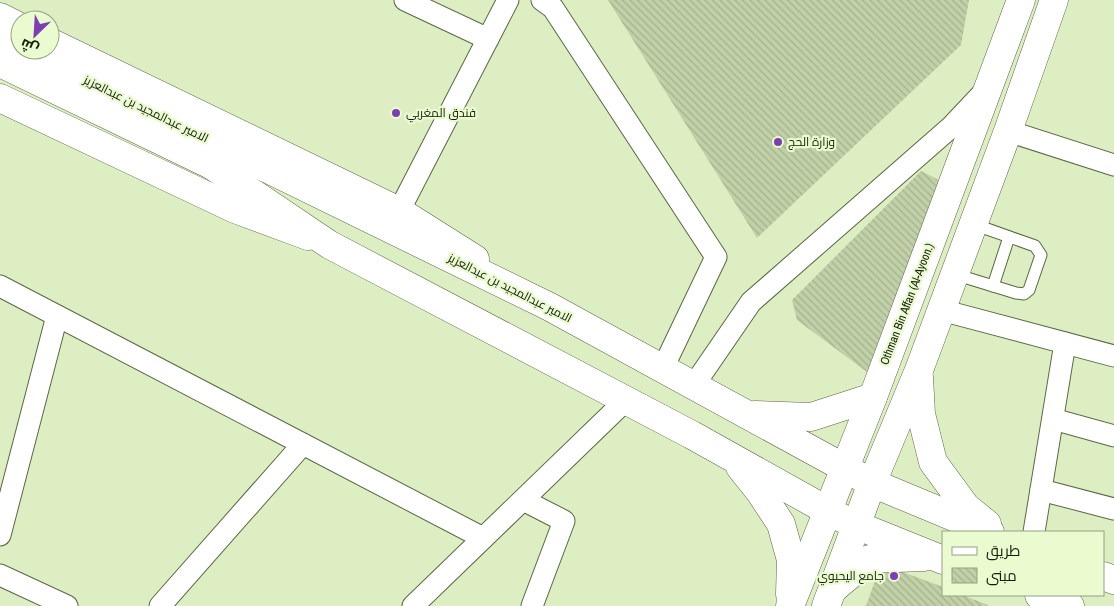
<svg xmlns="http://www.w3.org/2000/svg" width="1114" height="606" viewBox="0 0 1114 606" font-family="'Archivo Narrow',Cairo,sans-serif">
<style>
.building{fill:url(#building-back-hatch)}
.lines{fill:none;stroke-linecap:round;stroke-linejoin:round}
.lane-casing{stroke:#5a6843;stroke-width:13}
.street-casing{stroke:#5a6843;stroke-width:23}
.secondary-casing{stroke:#5a6843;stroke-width:29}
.primary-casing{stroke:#5a6843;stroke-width:29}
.lane{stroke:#fff;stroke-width:11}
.street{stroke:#fff;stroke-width:21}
.secondary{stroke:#fff;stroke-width:28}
.primary{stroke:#fff;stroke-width:28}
.poi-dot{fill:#7d3eb4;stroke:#eafbd0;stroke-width:2}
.labels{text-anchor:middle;stroke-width:4.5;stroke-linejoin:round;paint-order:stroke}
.street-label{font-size:12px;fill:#151b0b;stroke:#eafbd0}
.poi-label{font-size:12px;fill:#151b0b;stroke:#eafbd0;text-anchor:start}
</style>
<defs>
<pattern id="building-back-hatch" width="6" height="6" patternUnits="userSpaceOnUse" patternTransform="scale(1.25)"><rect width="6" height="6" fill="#c0d0a7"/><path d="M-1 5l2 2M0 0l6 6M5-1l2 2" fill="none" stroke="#a4b28e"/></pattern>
</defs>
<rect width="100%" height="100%" fill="#ddeec3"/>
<g class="building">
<polygon points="608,0 969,0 961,45 757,238"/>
<polygon points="921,171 937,179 940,185 878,353 867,372 797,320 792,300"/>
<polygon points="881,564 943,587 943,595 962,595 988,605 988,606 866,606"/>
</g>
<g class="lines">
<defs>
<g id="lane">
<polyline points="954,274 1016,293 1024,294 1029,290 1041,255 1035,246 973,224"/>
<polyline points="993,286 1009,237"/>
</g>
<g id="street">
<polyline points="405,0 488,39"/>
<polyline points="542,0 553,8 716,257 663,368"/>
<polyline points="1008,131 1114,165"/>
<polyline points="399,211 508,0"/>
<polyline points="0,286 483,538"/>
<polyline points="941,310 1114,356"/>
<polyline points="694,385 751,302 951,127 984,92"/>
<polyline points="1053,419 1114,436"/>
<polyline points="1041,490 1114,509"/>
<polyline points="523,500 564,521 532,606"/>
<polyline points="1034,532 1065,343"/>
<polyline points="0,535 57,316"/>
<polyline points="0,575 67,606"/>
<polyline points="160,606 303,444"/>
<polyline points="413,606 625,401"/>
</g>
<g id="secondary">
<polyline points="0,17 20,27"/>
<polyline points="50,42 399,211 475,259"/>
<polyline points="0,98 235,209 308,236"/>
</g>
<g id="primary">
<polyline points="0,38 20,47"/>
<polyline points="25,50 550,307 872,483 990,532"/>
<polyline points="0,63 211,165 330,245 692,435 828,511 856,525 943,560"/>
<polyline points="919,377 921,414 933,462 966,507 987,524"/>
<polyline points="755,415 811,417 873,397"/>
<polyline points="740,467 760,492 781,524 791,560 790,594"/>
<polyline points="1103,576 1114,580"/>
<polyline points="833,589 869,559 924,557"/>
<polyline points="1039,595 1070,606"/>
<polyline points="790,606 873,397 1021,0"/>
<polyline points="826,606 872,483 919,370 1008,131 1054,0"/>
</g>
</defs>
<use href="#lane" class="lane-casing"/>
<use href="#street" class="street-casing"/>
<use href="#secondary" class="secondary-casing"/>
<use href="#primary" class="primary-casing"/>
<use href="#lane" class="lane"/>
<use href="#street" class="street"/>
<use href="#secondary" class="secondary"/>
<use href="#primary" class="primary"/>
</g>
<g class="poi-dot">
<circle cx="396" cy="113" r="5"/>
<circle cx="778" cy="142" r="5"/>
<circle cx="894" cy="576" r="5"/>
</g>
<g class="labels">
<g class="street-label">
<text transform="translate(146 109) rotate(26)" y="4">الامير عبدالمجيد بن عبدالعزيز</text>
<text transform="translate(510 288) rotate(27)" y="4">الامير عبدالمجيد بن عبدالعزيز</text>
<text transform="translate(907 304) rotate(-69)" y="4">Othman Bin Affan (Al-Ayoon.)</text>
</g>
<g class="poi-label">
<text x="406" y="117">فندق المغربي</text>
<text x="788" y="146">وزارة الحج</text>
<text x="884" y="580" text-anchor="end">جامع اليحيوي</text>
</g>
</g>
<rect x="942" y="531" width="162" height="65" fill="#eafbd0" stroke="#95a181"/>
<rect x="952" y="547" width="25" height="8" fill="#ffffff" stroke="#95a181"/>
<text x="986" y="556" font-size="15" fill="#151b0b">طريق</text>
<rect x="952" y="568" width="25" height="15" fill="url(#building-back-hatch)" stroke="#95a181"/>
<text x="986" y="581" font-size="15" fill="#151b0b">مبنى</text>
<g transform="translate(35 35) rotate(205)"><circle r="24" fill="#eafbd0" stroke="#95a181"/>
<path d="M0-4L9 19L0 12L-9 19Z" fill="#7d3eb4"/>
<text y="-8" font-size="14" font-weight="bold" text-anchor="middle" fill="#151b0b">ش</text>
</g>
</svg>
